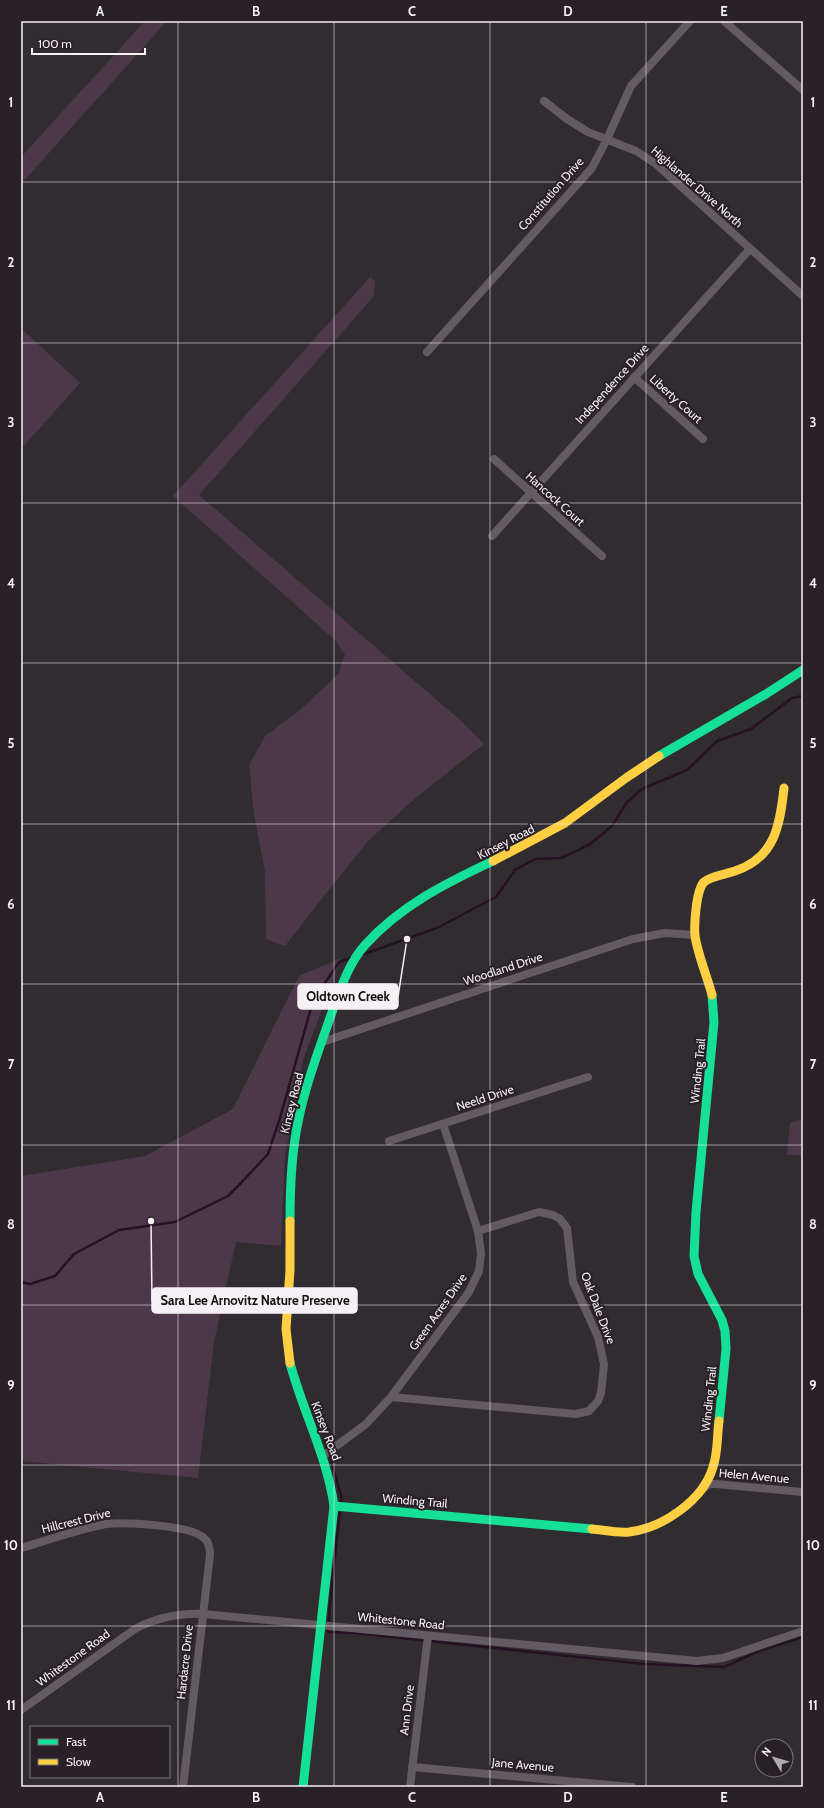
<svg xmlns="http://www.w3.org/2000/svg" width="824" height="1808" viewBox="0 0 824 1808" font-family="Cabin,sans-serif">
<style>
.green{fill:#4d3849}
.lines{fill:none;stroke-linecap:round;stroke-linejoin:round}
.stream{stroke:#261122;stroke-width:2.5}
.street{stroke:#645b62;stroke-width:8}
.fast{stroke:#16e098;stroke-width:9}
.slow{stroke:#ffcf43;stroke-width:9}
.grid{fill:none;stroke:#f5f0f4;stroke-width:1;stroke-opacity:0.55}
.labels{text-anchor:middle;stroke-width:4;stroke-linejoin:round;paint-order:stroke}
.street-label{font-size:12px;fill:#f5f0f4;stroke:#282127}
.leader{fill:none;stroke:#f5f0f4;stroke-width:1.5}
.callout-dot{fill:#f5f0f4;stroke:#282127;stroke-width:1.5}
.callout{fill:#f5f0f4;stroke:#f5f0f4;stroke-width:1.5}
.callout-label{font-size:13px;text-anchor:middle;font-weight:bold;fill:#111}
.neatline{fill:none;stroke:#f5f0f4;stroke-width:1.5}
.grid-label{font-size:13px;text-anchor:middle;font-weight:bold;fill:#f5f0f4}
</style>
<rect width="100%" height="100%" fill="#312c30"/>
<g class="green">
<polygon points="145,21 167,21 21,184 21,157"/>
<polygon points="370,277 375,281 374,296 199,495 459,719 484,744 419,795 369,840 327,892 285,946 266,939 265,872 254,814 249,765 265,736 300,710 338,674 345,655 336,641 173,496"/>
<polygon points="21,328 80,383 21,449"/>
<polygon points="341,958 303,1060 285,1156 281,1246 236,1242 214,1342 198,1478 21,1461 21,1176 145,1156 233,1109 299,976"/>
<polygon points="803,1065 803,1160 799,1155 787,1155 790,1123 801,1120"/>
</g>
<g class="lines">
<g class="stream">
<polyline points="364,954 437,928 496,897 515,870 535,859 561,858 589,845 612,826 627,802 642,789 687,770 717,741 751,729 792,698 803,696"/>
<polyline points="21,1282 30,1284 55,1276 74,1254 119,1230 175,1222 228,1196 241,1183 268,1154 280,1118 313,1001 339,962 351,958"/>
<polyline points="324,1437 342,1499 341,1503"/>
<polyline points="340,1510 330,1603 328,1632 355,1633 644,1664 724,1667 759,1651 803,1637"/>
</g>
<g class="street">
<polyline points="724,21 803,90"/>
<polyline points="544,101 567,119 588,132 636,151 656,164 803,296"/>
<polyline points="427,352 592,168 607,139 631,86 690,21"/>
<polyline points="634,377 703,439"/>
<polyline points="494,459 602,556"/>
<polyline points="492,536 750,249"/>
<polyline points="322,1042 633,939 665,933 695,935"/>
<polyline points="389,1141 588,1077"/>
<polyline points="391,1397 576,1414 589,1411 598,1401 601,1393 604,1364 598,1337 573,1282 567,1228 560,1219 553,1215 539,1212 478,1231"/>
<polyline points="324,1455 366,1424 391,1397 469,1292 479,1271 481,1254 478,1231 443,1124"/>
<polyline points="704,1488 710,1484 716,1484 803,1492"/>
<path d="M 21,1548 C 48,1540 79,1529 106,1524 C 125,1522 190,1525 204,1538 C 209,1542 210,1548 210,1555 L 183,1787"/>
<path d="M 21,1710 L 135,1629 C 156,1618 179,1613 203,1614 L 697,1661 L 723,1658 L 803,1631"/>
<polyline points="412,1767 632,1787"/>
<polyline points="410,1787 428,1636"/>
</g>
<g class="fast">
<polyline points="659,756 766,694 803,670"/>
<polyline points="712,995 714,1022 696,1212 694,1256 698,1274 722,1320 725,1331 726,1349 719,1421"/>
<path d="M 290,1221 C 290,1188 291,1155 298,1122 C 305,1087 318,1052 330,1018 C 339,994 347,965 365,945 C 400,906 446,883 493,861"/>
<path d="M 290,1363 C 303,1412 327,1456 334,1506 L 303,1787"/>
<polyline points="334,1506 592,1529"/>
</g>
<g class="slow">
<polyline points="493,861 565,823 626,778 659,756"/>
<path d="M 712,995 C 707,976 698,955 695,936 C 694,925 696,890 704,882 C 710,876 727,874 735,871 C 775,858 780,825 784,788"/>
<polyline points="290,1363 286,1329 290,1270 290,1221"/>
<path d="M 592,1529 C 603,1530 617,1533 629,1532 C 662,1528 703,1501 713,1467 C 718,1453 717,1436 719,1421"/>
</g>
</g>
<path class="grid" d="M 178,21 L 178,1787M 334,21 L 334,1787M 490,21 L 490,1787M 646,21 L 646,1787M 21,182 L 803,182M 21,343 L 803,343M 21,503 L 803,503M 21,663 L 803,663M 21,824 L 803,824M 21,984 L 803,984M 21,1145 L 803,1145M 21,1305 L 803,1305M 21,1465 L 803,1465M 21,1626 L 803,1626"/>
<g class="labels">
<g class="street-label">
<text transform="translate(697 187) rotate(41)" y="4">Highlander Drive North</text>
<text transform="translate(551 194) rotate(-49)" y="4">Constitution Drive</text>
<text transform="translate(612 384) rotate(-48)" y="4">Independence Drive</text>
<text transform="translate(676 399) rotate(42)" y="4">Liberty Court</text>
<text transform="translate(555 499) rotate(42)" y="4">Hancock Court</text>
<text transform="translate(506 842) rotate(-27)" y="4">Kinsey Road</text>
<text transform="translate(503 969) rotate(-18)" y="4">Woodland Drive</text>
<text transform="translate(698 1071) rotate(-84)" y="4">Winding Trail</text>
<text transform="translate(485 1098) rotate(-18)" y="4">Neeld Drive</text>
<text transform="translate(292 1103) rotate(-76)" y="4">Kinsey Road</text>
<text transform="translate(598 1308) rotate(69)" y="4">Oak Dale Drive</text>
<text transform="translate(438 1312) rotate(-55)" y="4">Green Acres Drive</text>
<text transform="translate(709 1399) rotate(-84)" y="4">Winding Trail</text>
<text transform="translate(326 1431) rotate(69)" y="4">Kinsey Road</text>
<text transform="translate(754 1476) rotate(5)" y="4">Helen Avenue</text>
<text transform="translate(415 1501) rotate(5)" y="4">Winding Trail</text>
<text transform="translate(76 1521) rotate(-14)" y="4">Hillcrest Drive</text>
<text transform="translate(401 1621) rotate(6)" y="4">Whitestone Road</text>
<text transform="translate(73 1658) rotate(-36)" y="4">Whitestone Road</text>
<text transform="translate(185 1662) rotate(-84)" y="4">Hardacre Drive</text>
<text transform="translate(407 1710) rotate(-83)" y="4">Ann Drive</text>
<text transform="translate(523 1765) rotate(5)" y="4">Jane Avenue</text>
</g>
</g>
<path class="leader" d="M407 939L398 997M151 1221L152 1301"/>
<g class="callout-dot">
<circle cx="407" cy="939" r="4"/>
<circle cx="151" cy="1221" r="4"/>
</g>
<g class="callout">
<rect x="298" y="984" width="100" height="25" rx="4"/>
<rect x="152" y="1288" width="205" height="25" rx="4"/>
</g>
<g class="callout-label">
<text x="348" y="1001">Oldtown Creek</text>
<text x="255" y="1305">Sara Lee Arnovitz Nature Preserve</text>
</g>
<rect width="824" height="1808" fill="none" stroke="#282127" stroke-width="44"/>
<rect x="30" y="1726" width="140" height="52" fill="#282127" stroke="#7a7479"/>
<rect x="38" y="1739" width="20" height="6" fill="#16e098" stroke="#7a7479"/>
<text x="66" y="1746" font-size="12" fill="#f5f0f4">Fast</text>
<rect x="38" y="1759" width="20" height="6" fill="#ffcf43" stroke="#7a7479"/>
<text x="66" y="1766" font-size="12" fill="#f5f0f4">Slow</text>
<g transform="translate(774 1758) rotate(308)"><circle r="19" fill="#282127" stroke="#7a7479"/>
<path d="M0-3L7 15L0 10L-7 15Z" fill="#b0abaf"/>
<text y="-6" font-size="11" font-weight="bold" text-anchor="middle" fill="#f5f0f4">N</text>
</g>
<path d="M32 48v6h113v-6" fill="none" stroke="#f5f0f4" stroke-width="2"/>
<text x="38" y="48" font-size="12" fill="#f5f0f4" stroke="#282127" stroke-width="3" paint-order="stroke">100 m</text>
<rect x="22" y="22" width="780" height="1764" class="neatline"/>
<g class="grid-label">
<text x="100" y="16">A</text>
<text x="256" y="16">B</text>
<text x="412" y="16">C</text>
<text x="568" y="16">D</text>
<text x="724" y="16">E</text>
<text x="11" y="107">1</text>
<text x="813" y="107">1</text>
<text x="11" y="267">2</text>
<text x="813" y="267">2</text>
<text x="11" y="427">3</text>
<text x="813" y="427">3</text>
<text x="11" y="588">4</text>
<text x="813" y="588">4</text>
<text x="11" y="748">5</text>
<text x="813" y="748">5</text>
<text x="11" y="909">6</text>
<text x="813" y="909">6</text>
<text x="11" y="1069">7</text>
<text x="813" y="1069">7</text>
<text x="11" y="1229">8</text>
<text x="813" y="1229">8</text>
<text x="11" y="1390">9</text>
<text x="813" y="1390">9</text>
<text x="11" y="1550">10</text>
<text x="813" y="1550">10</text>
<text x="11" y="1710">11</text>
<text x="813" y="1710">11</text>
<text x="100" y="1802">A</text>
<text x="256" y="1802">B</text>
<text x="412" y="1802">C</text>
<text x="568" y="1802">D</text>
<text x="724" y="1802">E</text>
</g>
</svg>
